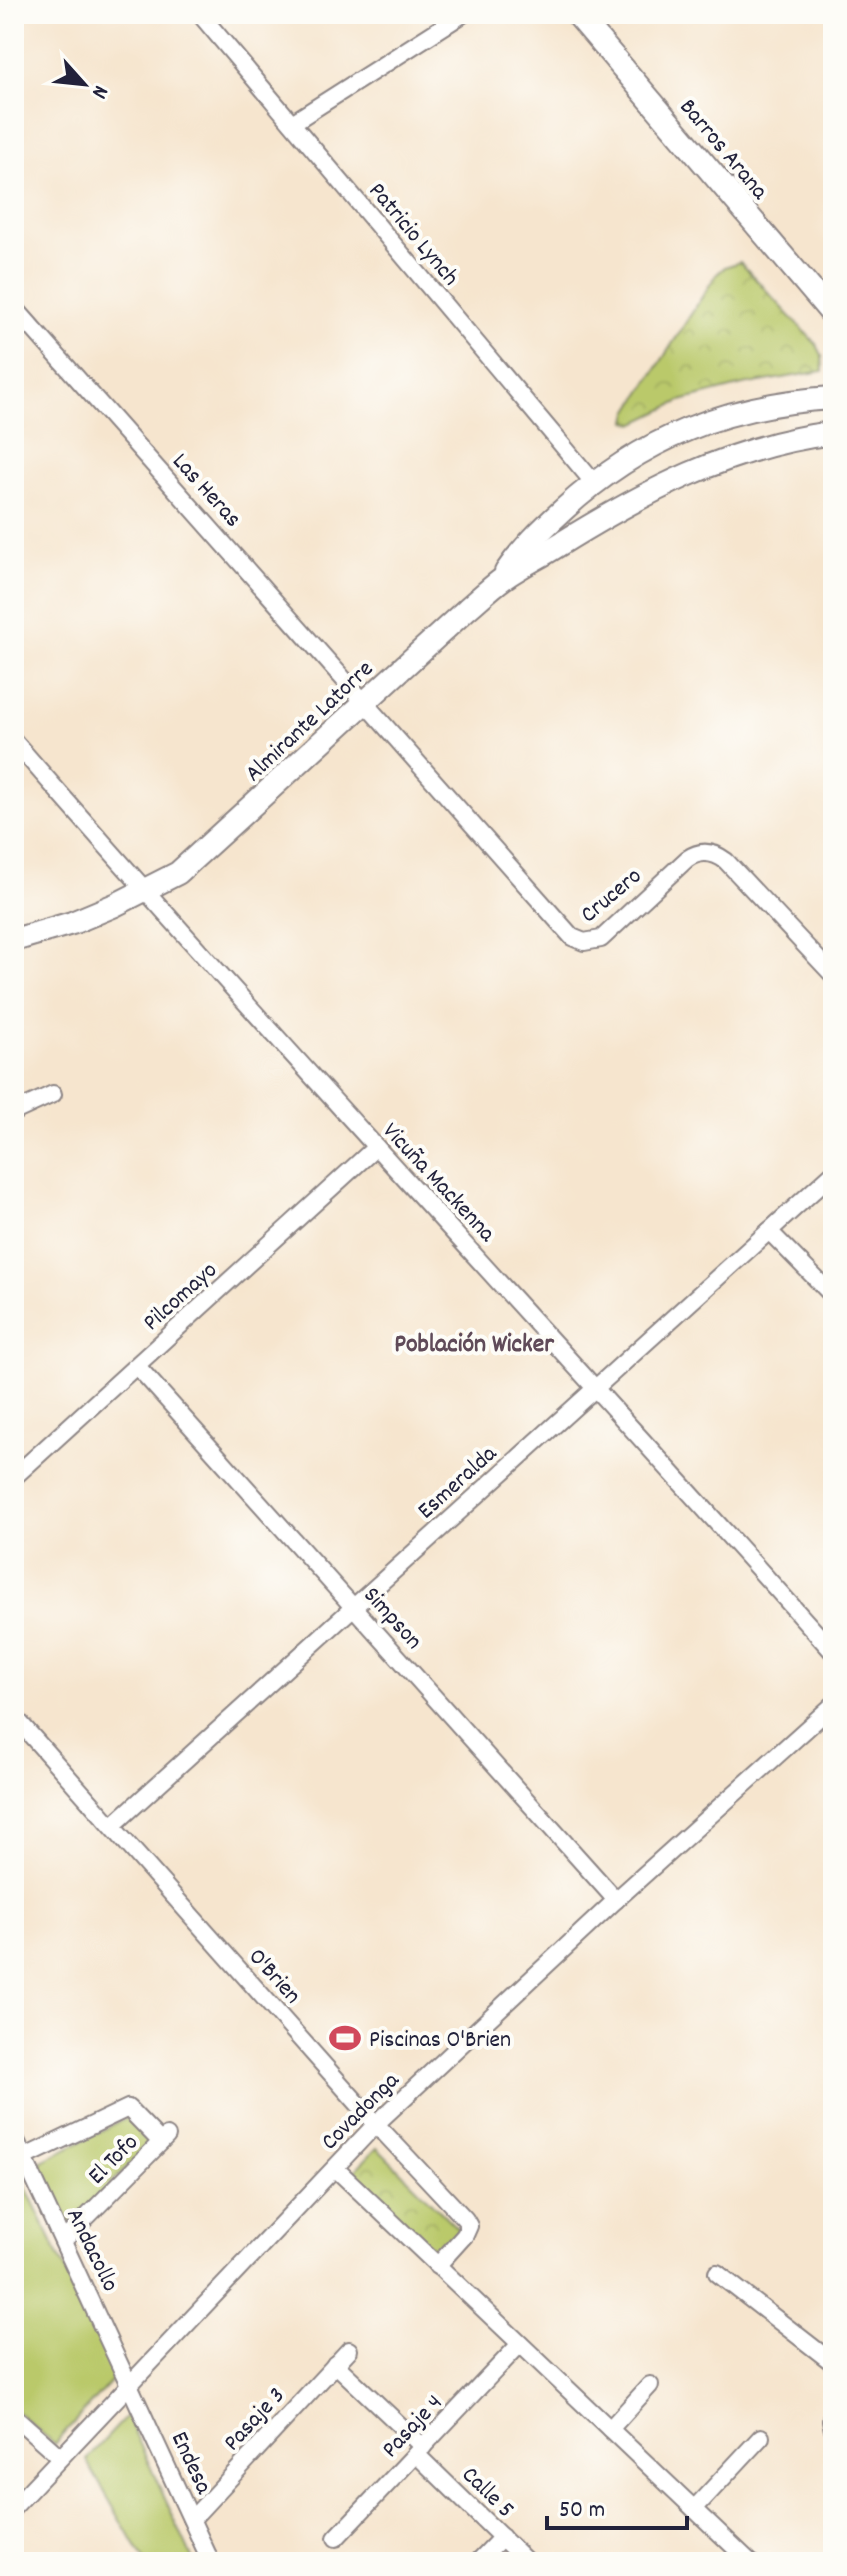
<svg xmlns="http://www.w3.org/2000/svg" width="847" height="2576" viewBox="0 0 847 2576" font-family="Dekko,sans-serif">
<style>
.grass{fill:#bac96b;stroke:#6e7653;stroke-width:2}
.park{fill:url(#park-crowns);stroke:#6e7653;stroke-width:2}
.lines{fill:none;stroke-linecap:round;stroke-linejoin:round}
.minor-casing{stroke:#8c8484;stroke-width:20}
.secondary-casing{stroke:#8c8484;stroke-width:26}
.minor{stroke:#fff;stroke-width:16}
.secondary{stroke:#fff;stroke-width:22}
.labels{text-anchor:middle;stroke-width:8;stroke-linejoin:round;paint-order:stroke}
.street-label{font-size:24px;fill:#22223b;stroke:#fdfcf7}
.poi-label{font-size:24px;fill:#22223b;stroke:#fdfcf7;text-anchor:start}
.neighbourhood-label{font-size:26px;font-weight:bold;fill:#604b59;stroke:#fdfcf7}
</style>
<defs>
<pattern id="park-crowns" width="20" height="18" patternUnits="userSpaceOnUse" patternTransform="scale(2)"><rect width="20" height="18" fill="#bac96b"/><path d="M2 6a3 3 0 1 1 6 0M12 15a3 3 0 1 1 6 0" fill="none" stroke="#a0ac5e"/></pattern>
</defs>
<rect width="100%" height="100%" fill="#fdfcf7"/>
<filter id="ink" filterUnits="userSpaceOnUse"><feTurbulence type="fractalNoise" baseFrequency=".0125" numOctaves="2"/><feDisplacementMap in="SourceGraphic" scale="16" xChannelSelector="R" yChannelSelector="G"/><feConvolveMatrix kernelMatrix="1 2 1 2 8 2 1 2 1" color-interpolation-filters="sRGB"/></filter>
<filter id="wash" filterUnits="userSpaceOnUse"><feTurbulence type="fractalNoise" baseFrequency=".006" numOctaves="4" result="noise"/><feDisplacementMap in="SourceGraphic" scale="32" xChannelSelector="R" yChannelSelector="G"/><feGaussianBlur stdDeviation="1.8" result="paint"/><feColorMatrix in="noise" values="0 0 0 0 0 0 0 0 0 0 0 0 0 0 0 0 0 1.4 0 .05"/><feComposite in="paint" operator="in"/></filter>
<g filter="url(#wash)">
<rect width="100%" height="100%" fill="#f6e5ce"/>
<g class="grass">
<polygon points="126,2118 150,2144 68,2226 40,2162"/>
<polygon points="14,2162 116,2376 54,2444 14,2409"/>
<polygon points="127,2416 194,2562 145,2562 86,2460"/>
</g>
<g class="park">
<polygon points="740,262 817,345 822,355 823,371 743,385 681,401 634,424 627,421 629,412 716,275 725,267"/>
<polygon points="377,2148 460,2231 435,2256 352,2173"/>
</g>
</g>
<g filter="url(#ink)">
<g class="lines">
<defs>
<g id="minor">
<polyline points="200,14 594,483"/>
<polyline points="292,123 463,14"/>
<path d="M 14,307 L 572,937 L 584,942 L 601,939 L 687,859 C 700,850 713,851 726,861 L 833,975"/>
<path d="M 14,741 C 282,1049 561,1347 833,1652"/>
<polyline points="14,1112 53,1094"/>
<polyline points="769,1231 833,1296"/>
<polyline points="137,1366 616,1900"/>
<polyline points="14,1477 376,1147"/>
<polyline points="14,1716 376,2124 465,2219 469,2226 465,2235 437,2266"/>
<polyline points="112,1826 833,1173"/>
<polyline points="14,2136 211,2562"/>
<polyline points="23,2158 128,2108 161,2142"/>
<polyline points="335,2168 750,2562"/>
<polyline points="63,2241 167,2136"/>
<polyline points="717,2273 833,2363"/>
<polyline points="335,2364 423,2447"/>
<polyline points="833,2406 831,2420 833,2430"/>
<polyline points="14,2416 60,2457"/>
<polyline points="610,2429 650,2385"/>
<polyline points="416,2454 527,2562"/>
<polyline points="14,2507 376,2124 616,1900 833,1705"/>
<polyline points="694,2509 761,2437"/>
<polyline points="192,2519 349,2350"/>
<polyline points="336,2538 520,2344"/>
<polyline points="478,2562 502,2537"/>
</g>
<g id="secondary">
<polyline points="577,14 833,315"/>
<path d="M 506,572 C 522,548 542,529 563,510 C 641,438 728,404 833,398"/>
<path d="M 14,940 L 72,923 L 115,905 L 178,873 L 467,609 C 479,599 491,587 504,578 C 521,566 540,557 557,546 C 642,493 732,445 833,433"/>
</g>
</defs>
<use href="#minor" class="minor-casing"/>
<use href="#secondary" class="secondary-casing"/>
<use href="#minor" class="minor"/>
<use href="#secondary" class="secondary"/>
</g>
</g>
<defs>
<symbol id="stadium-bare" viewBox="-9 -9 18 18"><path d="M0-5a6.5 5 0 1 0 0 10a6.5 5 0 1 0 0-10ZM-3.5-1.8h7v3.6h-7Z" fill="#d1495b" stroke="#fdfcf7" stroke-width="2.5" paint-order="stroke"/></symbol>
</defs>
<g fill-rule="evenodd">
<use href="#stadium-bare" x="323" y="2016" width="44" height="44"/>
</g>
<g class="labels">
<g class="street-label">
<text transform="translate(725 148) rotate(50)" y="8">Barros Arana</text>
<text transform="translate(415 233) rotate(50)" y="8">Patricio Lynch</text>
<text transform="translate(208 489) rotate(48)" y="8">Las Heras</text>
<text transform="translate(308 720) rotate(-43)" y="8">Almirante Latorre</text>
<text transform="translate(610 894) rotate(-40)" y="8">Crucero</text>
<text transform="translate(440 1181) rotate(47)" y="8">Vicuña Mackenna</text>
<text transform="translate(179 1295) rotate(-42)" y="8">Pilcomayo</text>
<text transform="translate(456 1481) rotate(-42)" y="8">Esmeralda</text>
<text transform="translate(394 1617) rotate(48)" y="8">Simpson</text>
<text transform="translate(276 1975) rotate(48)" y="8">O'Brien</text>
<text transform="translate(359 2110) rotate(-45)" y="8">Covadonga</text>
<text transform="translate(112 2158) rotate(-45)" y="8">El Tofo</text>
<text transform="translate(94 2249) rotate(64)" y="8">Andacollo</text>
<text transform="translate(253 2418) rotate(-47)" y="8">Pasaje 3</text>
<text transform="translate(411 2425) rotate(-47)" y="8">Pasaje 4</text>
<text transform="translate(193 2462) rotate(65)" y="8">Endesa</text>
<text transform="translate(489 2491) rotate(44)" y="8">Calle 5</text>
</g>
<g class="poi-label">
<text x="369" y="2046">Piscinas O'Brien</text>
</g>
<g class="neighbourhood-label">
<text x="474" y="1351">Población Wicker</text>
</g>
</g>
<rect width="847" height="2576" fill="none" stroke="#fdfcf7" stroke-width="48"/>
<g transform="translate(84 84) rotate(117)" stroke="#fdfcf7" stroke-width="6" paint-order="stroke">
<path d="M0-6L14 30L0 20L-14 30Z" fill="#22223b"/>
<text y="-12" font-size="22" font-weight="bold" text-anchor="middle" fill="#22223b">N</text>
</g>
<path d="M547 2516v12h140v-12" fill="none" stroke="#22223b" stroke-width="4"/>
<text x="559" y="2516" font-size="24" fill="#22223b" stroke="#fdfcf7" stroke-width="6" paint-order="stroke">50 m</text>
</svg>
